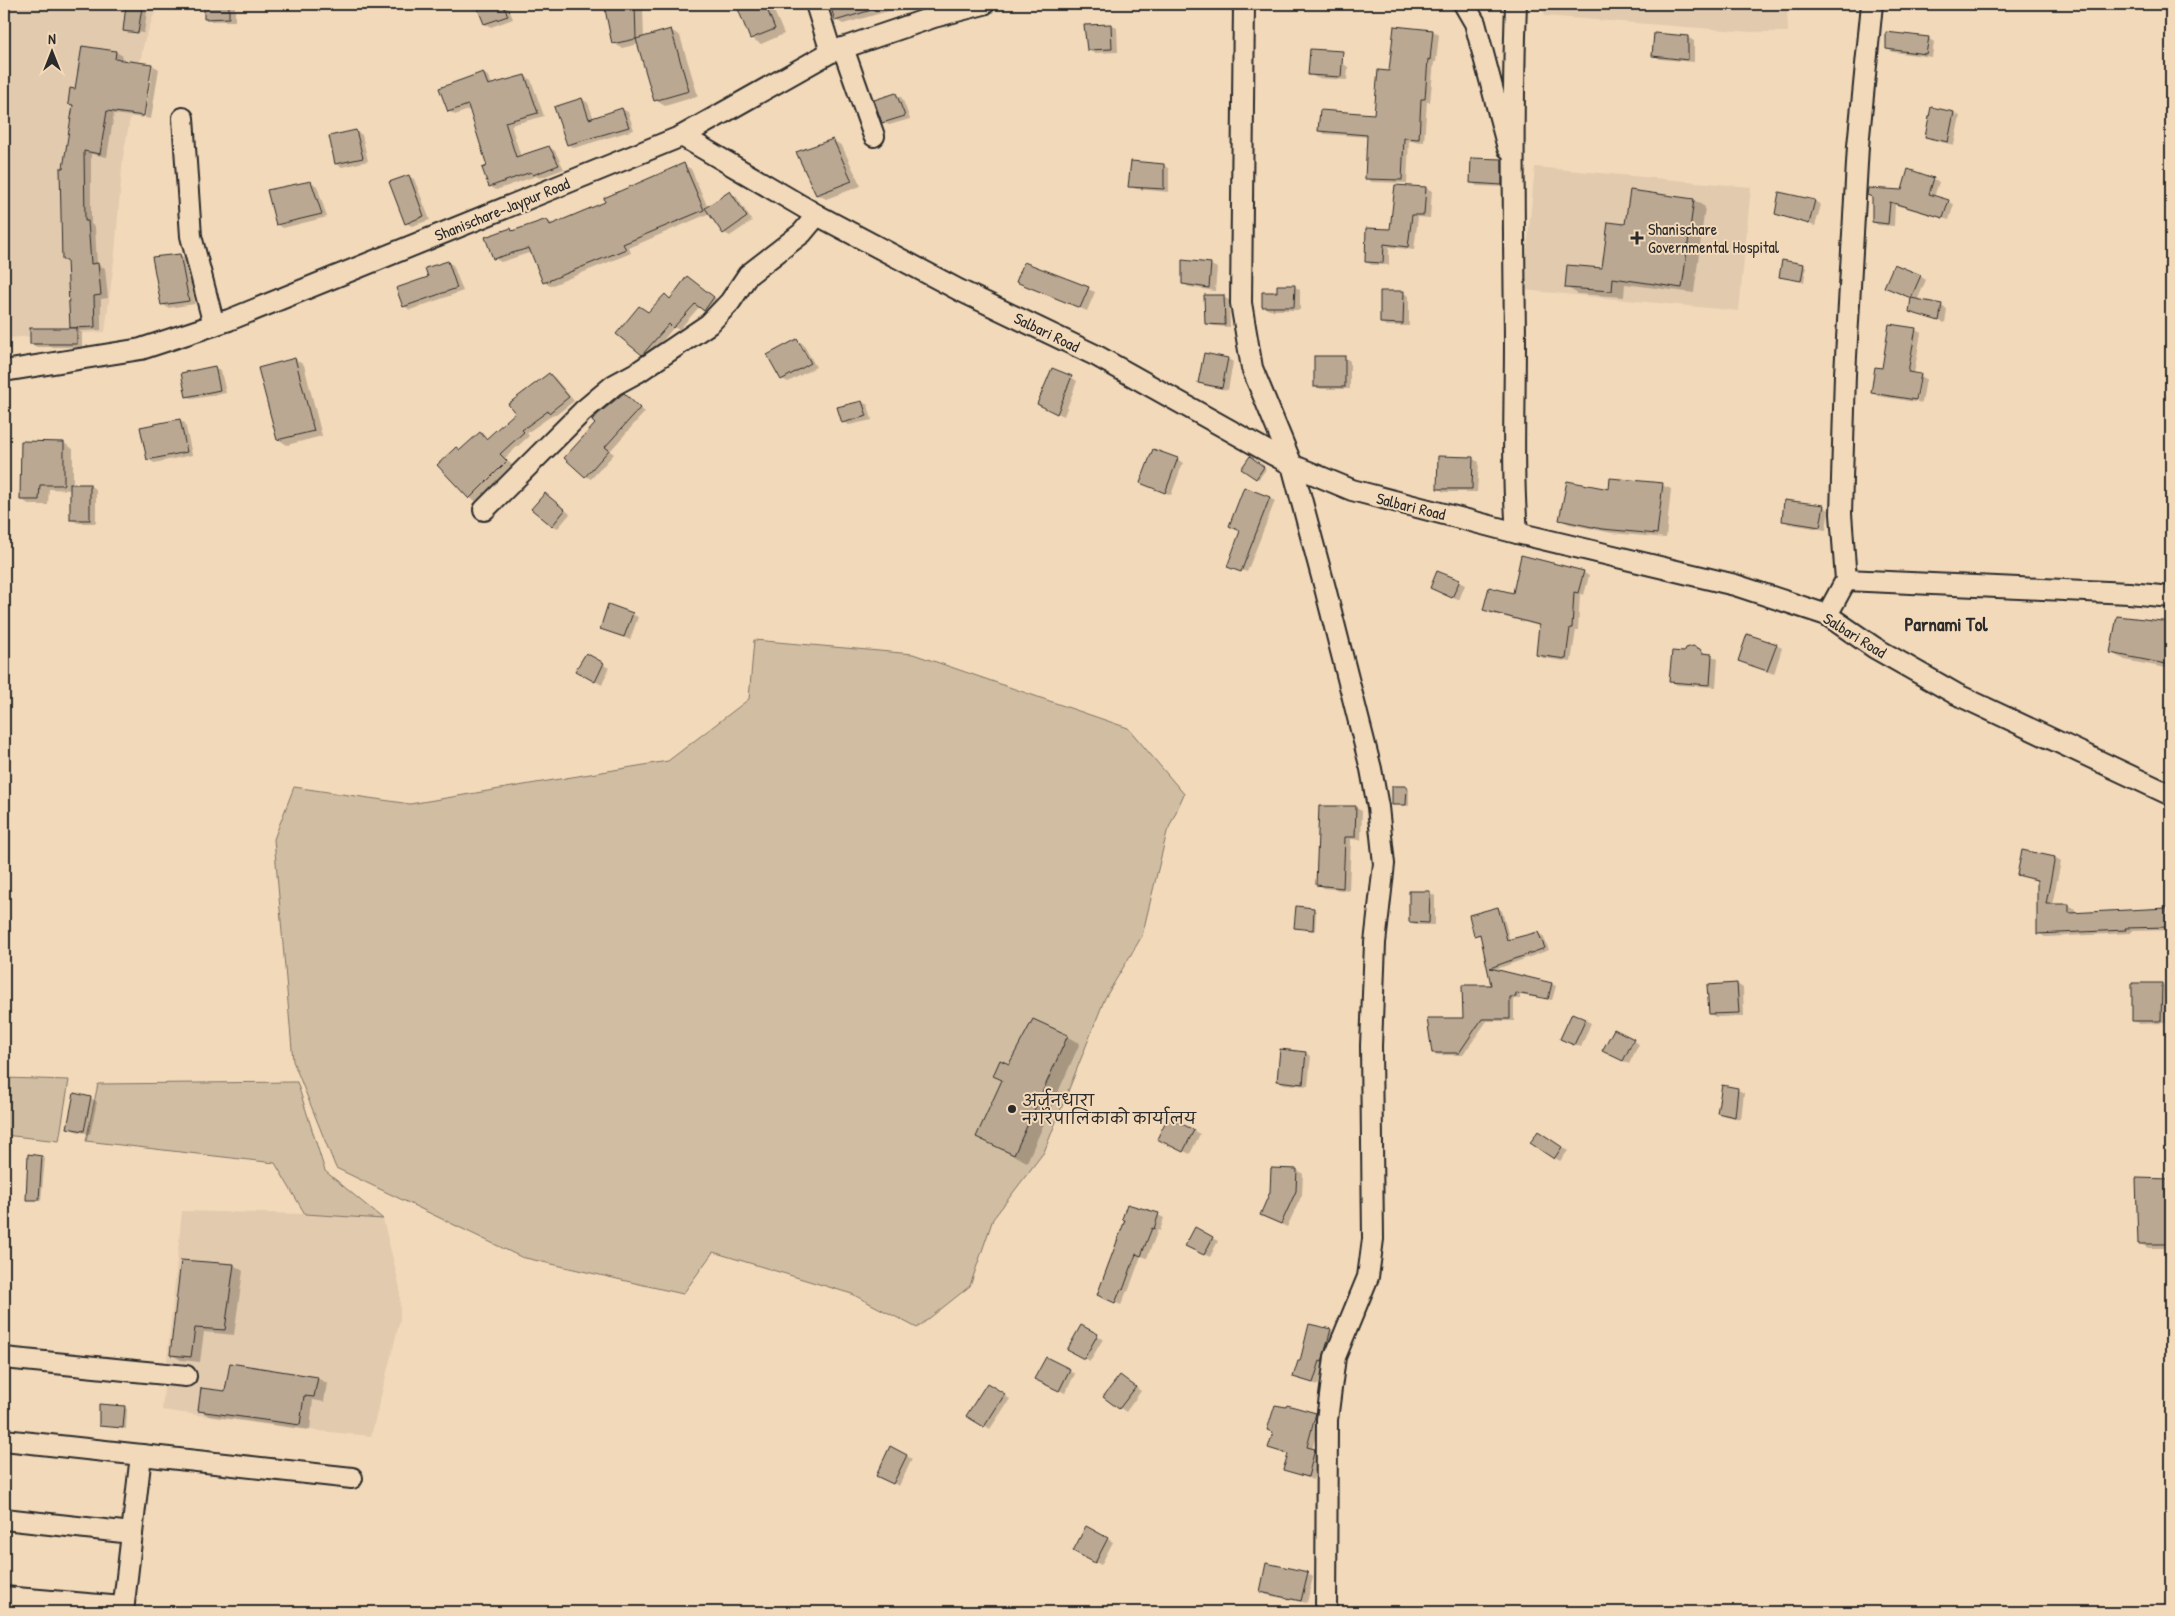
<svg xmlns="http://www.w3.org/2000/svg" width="2175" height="1616" viewBox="0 0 2175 1616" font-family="'Patrick Hand','Playpen Sans Deva',sans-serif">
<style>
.built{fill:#e2caae}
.green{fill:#d1bda2;stroke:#7e7466}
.shadow{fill:#0003}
.building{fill:#bba892;stroke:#2b2b2b}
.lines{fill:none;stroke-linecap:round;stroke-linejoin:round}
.minor-casing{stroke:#2b2b2b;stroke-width:24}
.minor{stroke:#f2d9ba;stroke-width:20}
.poi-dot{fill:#2b2b2b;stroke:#f2d9ba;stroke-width:2}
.labels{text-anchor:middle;stroke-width:4;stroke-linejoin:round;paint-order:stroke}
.street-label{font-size:16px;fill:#2b2b2b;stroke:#f2d9ba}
.poi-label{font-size:16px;fill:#2b2b2b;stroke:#f2d9ba;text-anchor:start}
.quarter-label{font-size:19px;font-weight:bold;fill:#2b2b2b;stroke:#f2d9ba}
</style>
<rect width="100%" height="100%" fill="#f2d9ba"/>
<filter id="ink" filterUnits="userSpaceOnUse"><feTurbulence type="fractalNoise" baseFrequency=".02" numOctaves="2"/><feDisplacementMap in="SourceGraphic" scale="10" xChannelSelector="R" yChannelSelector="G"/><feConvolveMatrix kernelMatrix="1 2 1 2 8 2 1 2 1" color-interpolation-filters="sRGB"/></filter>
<g filter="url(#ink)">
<g class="built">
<polygon points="4,4 158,4 144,42 123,157 115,253 105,332 4,338"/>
<polygon points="1542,4 1787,4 1788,32 1751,32 1545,16"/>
<polygon points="1535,167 1751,187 1739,311 1523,290"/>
<polygon points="182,1211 305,1214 383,1219 400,1288 400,1320 371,1436 298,1429 162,1410"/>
</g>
<g class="green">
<polygon points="754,640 913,654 1128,728 1184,794 1167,832 1142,936 1105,998 1044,1152 993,1219 970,1286 917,1328 852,1294 713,1252 683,1294 521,1257 336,1168 293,1061 274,839 294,787 410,804 668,761 749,699"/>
<polygon points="4,1078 69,1080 59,1141 4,1135"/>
<polygon points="297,1082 325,1171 383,1219 305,1214 275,1163 86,1141 98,1084"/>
</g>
<g class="shadow">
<polygon points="205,4 235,4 235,21 212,21 206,18"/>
<polygon points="478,4 507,4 513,19 491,27 485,24"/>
<polygon points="636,4 643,8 644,38 671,30 680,36 698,96 665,106 655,100 639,44 622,48 613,43 606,6"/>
<polygon points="738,4 771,4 784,34 761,44 751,38"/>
<polygon points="831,4 922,4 896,12 892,10 843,24 836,20"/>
<polygon points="1689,4 1728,4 1726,11"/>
<polygon points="141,8 147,12 144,33 129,31 129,33 124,30"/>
<polygon points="1111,25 1117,28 1118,52 1094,53 1088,49"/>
<polygon points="1433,31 1439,35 1436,62 1434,62 1430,102 1427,102 1424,142 1409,141 1407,183 1372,182 1366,178 1368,137 1325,134 1319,131 1375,116 1390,72"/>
<polygon points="1687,37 1694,41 1694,62 1660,59 1654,55"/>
<polygon points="1928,38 1934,42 1932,57 1893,52 1887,48"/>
<polygon points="116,52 123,56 122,61 152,65 159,69 151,119 145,118 153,66 151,66 143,118 114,114 107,157 91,154 91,224 95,227 97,264 105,268 108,298 101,299 101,330 79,331 82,333 82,347 37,347 31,344 76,330 71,327 68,262 63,259 64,169 74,106 69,103 76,90"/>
<polygon points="1342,63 1348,67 1347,80 1316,78 1310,74"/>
<polygon points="483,73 489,77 492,85 525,76 531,80 544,116 511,125 521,157 549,147 555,151 564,169 540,178 536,176 496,190 490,186 489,167 471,109 455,115 449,111"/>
<polygon points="896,94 902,98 910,119 889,125 883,122"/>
<polygon points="582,99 588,103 594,119 622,109 628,112 634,130 574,148 568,144"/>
<polygon points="1954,113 1960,116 1954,145 1932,140 1926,137"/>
<polygon points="356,131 362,135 368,161 342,167 336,164"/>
<polygon points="833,140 842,146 861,186 826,199 817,194"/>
<polygon points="1501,161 1507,164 1507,187 1477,186 1471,182"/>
<polygon points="684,165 691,169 708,208 730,193 736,196 752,221 730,236 724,233 710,213 629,248 631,253 550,286 544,282 532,252 501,262 494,258 511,229 515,232 546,220 553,224 607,202"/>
<polygon points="1163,165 1169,169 1169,192 1136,189 1130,186"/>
<polygon points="1909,171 1939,182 1934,197 1954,204 1949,220 1895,205 1894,226 1878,225 1873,222 1873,197 1902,191"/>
<polygon points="408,176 414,179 430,220 412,226 406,223"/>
<polygon points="311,182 317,186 327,217 283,228 277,224"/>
<polygon points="1426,188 1432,191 1430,218 1418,217 1414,250 1389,247 1389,265 1372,265 1366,262"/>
<polygon points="1780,193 1815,201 1821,205 1815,226 1776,214"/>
<polygon points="1694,200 1705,207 1694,293 1625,284 1624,297 1578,294 1566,287 1603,269 1626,225"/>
<polygon points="180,255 186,259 195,304 168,308 162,304"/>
<polygon points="447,262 453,265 463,291 410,310 404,306"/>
<polygon points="1783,262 1806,267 1804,282 1780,276"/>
<polygon points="1025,263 1095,292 1087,311 1018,282"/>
<polygon points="1211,265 1217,268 1215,291 1189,287 1183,283"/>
<polygon points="1920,276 1926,280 1917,301 1941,306 1947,309 1945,323 1910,311 1912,298 1892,289"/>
<polygon points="693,281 719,301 710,313 700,306 679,330 674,327 649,357 643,354 649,313 665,296 671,299"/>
<polygon points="1294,286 1300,290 1300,310 1269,310 1263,306 1279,294"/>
<polygon points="1403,293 1409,296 1409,326 1387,326 1381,323"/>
<polygon points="1223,297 1229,300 1230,327 1213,326 1207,323"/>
<polygon points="1916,330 1921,333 1914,374 1919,375 1915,402 1878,396 1872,392 1883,369"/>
<polygon points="797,340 803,344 816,367 788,382 782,379"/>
<polygon points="1344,357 1350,361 1350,389 1321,389 1315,386"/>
<polygon points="295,359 304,365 322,436 287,445 278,439"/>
<polygon points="1228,359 1233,362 1228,390 1205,386 1199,382"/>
<polygon points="215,367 221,371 226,393 193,399 187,396"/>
<polygon points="549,374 555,378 574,401 556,415 554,414 527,433 529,436 505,458 512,465 476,501 470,498 461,451 480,434 488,440 517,413"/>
<polygon points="1921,376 1926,379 1922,403 1917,402"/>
<polygon points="1071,377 1077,381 1064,416 1044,407"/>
<polygon points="624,395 645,412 610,451 614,454 591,479 585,476"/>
<polygon points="862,402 868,405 872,420 849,425 843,422"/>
<polygon points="179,420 185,423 192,455 154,463 148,459"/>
<polygon points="64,443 73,449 73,486 90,486 96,489 96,523 78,523 72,520 72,490 49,489 48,505 30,505 21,499"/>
<polygon points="1250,458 1266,469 1259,479 1243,468"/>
<polygon points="1177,459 1183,463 1171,495 1141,483"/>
<polygon points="1473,459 1479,462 1477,492 1444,492 1438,488"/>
<polygon points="1662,485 1671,489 1666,538 1612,533 1569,524 1561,520 1610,490"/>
<polygon points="551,498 570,514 558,528 552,525"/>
<polygon points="1269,498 1275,501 1247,572 1233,567"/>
<polygon points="1823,506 1829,510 1826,530 1789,524 1783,520"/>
<polygon points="1583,572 1589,576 1584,595 1580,594 1578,630 1576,630 1571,662 1543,658 1537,654 1540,626 1490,613 1484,609 1514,594"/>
<polygon points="1459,582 1465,585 1459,600 1437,591"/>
<polygon points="632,614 638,617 630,640 601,628"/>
<polygon points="2118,617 2171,623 2171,669 2125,660 2112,653"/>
<polygon points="1776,645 1782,648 1774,674 1739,661"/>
<polygon points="1693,647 1718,659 1716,687 1677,685 1671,681 1685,654"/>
<polygon points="587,655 609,668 602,685 577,671"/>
<polygon points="1407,787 1409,789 1409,806 1393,804"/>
<polygon points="1356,808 1362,811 1361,840 1351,839 1349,891 1324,888 1318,884"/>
<polygon points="2023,851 2055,858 2061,862 2052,905 2069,905 2075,909 2075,914 2167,909 2171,912 2171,930 2131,931 2131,933 2045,937 2039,933 2039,882 2018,874"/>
<polygon points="1429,892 1435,896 1435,925 1416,925 1410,921"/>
<polygon points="1498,908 1502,911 1510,941 1538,933 1543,936 1549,950 1494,970 1552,984 1556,986 1552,1000 1520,995 1520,999 1514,999 1514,1021 1487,1021 1463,1055 1437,1055 1433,1052 1493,986 1482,936 1475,935"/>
<polygon points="1314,910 1316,911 1315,931 1295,928"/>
<polygon points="1737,984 1743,988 1744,1016 1716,1017 1710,1014"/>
<polygon points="2162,984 2168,987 2166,1023 2140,1024 2134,1021"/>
<polygon points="1033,1020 1080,1043 1027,1162 977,1137"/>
<polygon points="1585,1020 1591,1023 1581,1047 1568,1042"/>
<polygon points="1614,1031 1639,1044 1629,1064 1604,1050"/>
<polygon points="1305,1053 1311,1056 1308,1086 1284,1084 1278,1080"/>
<polygon points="1738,1090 1744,1093 1741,1119 1725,1116 1719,1113"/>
<polygon points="91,1098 97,1102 90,1134 75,1131 69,1128"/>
<polygon points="1168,1119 1200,1134 1190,1154 1164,1142"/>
<polygon points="1545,1136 1568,1151 1560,1161 1555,1158"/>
<polygon points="29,1156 45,1158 41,1201 27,1199"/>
<polygon points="1297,1170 1303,1174 1302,1195 1287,1227 1267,1218"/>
<polygon points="2138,1179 2171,1180 2171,1248 2148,1248 2139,1243"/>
<polygon points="1158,1215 1164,1218 1160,1231 1158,1230 1147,1258 1141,1256 1128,1292 1127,1291 1121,1305 1104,1298"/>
<polygon points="1212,1238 1218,1241 1210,1257 1193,1249"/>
<polygon points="182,1261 234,1265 243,1271 234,1335 204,1332 200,1362 181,1360 172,1355"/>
<polygon points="1082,1327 1103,1339 1090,1361 1069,1349"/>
<polygon points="1330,1330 1335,1333 1318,1385 1294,1377 1301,1363"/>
<polygon points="1046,1359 1075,1374 1065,1393 1042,1382"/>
<polygon points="317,1378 327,1383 324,1402 313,1400 310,1430 209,1416 199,1410 226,1393"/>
<polygon points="1126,1380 1141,1391 1126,1412 1105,1397"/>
<polygon points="987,1385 1010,1399 990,1429 968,1415"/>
<polygon points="125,1408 127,1409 126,1429 100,1425"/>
<polygon points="1315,1414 1321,1418 1312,1450 1320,1454 1313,1480 1285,1469 1289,1455 1269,1448 1274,1433 1269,1430"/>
<polygon points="907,1456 912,1459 899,1486 883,1478"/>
<polygon points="1087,1528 1113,1542 1101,1565 1075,1551"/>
<polygon points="1307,1573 1313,1577 1307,1603 1267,1595 1261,1591"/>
</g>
<g class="building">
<polygon points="204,4 229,4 229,18 204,19"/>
<polygon points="476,4 503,4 508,16 484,24"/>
<polygon points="604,4 635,4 636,39 612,44"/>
<polygon points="736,4 765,4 775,29 750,39"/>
<polygon points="830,4 878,4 878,8 835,21"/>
<polygon points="126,5 142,7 138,33 123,31"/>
<polygon points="1111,24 1112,49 1087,50 1084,25"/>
<polygon points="1394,26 1433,30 1430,60 1428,59 1425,99 1421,99 1419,139 1404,138 1402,180 1365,179 1367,135 1318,131 1320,110 1374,114 1378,70 1389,71"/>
<polygon points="671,29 689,91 654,101 636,39"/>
<polygon points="1886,32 1929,37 1926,54 1886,49"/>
<polygon points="1654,33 1688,36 1688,60 1652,56"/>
<polygon points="82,46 116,51 115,59 152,64 144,116 107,111 100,154 84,151 85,221 88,221 91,264 98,263 101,295 94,296 95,327 70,328 67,260 62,260 60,168 63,168 73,105 68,104 70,88 75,89"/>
<polygon points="1310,49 1343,51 1341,77 1308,75"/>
<polygon points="483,72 488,85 525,75 538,113 505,122 516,157 549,146 559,165 533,175 531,172 489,187 482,168 487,166 468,105 448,112 439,88"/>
<polygon points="896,93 905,116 882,123 874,100"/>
<polygon points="582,98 589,119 622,108 629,127 567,145 554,107"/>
<polygon points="1931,107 1954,112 1948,142 1925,137"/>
<polygon points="356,130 363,158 335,164 329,136"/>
<polygon points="833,139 852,181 816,195 796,152"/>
<polygon points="1471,158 1502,159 1502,185 1470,183"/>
<polygon points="1131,161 1164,164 1164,189 1128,187"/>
<polygon points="684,163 704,210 623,244 626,249 543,283 529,248 493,259 485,237 511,228 512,231 547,219 550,225 605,202 604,198"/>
<polygon points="1908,169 1934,178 1929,194 1949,200 1943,218 1890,202 1888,224 1872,222 1872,197 1867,195 1868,188 1902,190"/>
<polygon points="409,175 424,216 405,224 389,182"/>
<polygon points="311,181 322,214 276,225 267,190"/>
<polygon points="1395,185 1426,187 1424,215 1412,215 1408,247 1384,244 1383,263 1365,262 1366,228 1390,229"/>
<polygon points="1630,190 1694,199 1682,288 1613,278 1612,291 1565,288 1567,265 1602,268 1608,222 1625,224"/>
<polygon points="730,191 747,217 723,234 705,208"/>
<polygon points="1779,192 1815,200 1809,224 1775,214"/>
<polygon points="180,254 189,301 161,305 152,257"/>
<polygon points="1182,260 1211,263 1209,288 1182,284"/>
<polygon points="1782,260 1804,264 1801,281 1779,277"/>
<polygon points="448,261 457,288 403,307 396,288 428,277 425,268"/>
<polygon points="1024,262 1089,287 1080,308 1016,282"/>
<polygon points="1894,264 1921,275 1911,298 1884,287"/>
<polygon points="687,276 714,297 704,311 695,304 673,328 669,324 642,355 616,334 639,306 648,312 665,294 670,299"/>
<polygon points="1277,285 1295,285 1294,307 1262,307 1262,292 1277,292"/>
<polygon points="1380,291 1404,291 1403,324 1380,323"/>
<polygon points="1204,295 1224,295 1225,325 1205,324"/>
<polygon points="1911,298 1942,304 1939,321 1909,312"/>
<polygon points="1889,324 1916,328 1908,372 1921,374 1916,400 1871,393 1875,367 1882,368"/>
<rect x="30" y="328" width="47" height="16"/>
<polygon points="797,339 811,363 781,380 767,355"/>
<polygon points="1204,353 1228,358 1222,388 1198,383"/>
<rect x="1314" y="356" width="31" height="31"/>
<polygon points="295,358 314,431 277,440 258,368"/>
<polygon points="215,366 220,390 186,397 181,373"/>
<polygon points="1052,368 1072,376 1057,414 1037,404"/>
<polygon points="549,373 569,397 549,413 548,411 522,430 524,432 500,454 507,461 469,499 437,465 456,447 460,450 480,432 486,439 515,413 508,404"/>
<polygon points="624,393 640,408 605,447 609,450 585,477 564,458 595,424 592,421 598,414"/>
<polygon points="862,401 867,416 842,423 837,407"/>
<polygon points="180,419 187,452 147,460 140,427"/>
<polygon points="21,441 64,442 64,485 40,485 39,500 20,500"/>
<polygon points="1153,449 1178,458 1165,493 1140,483"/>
<polygon points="1250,456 1264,467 1256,479 1241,469"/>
<polygon points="1438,456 1473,457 1472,489 1437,489"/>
<polygon points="1610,478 1663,483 1657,534 1602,529 1559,520 1567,481 1609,489"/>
<rect x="70" y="484" width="20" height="36"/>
<polygon points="1244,487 1270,497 1241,572 1227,567 1240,531 1229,526"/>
<polygon points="545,493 565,510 552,526 531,509"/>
<polygon points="1784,500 1824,505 1820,527 1782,521"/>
<polygon points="1521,555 1584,571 1578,593 1574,592 1572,628 1570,628 1566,659 1536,655 1539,625 1483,610 1489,587 1513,593"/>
<polygon points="1437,571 1460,580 1452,598 1430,588"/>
<polygon points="608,604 633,613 624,637 600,629"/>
<polygon points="2117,616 2171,622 2171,665 2110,653"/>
<polygon points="1747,634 1777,644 1767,671 1738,661"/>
<polygon points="1693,646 1700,649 1702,653 1712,654 1710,685 1669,682 1672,651 1684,652 1686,648"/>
<polygon points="586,653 604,663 595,682 575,671"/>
<polygon points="1392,786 1407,786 1406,805 1392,805"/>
<polygon points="1319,806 1356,806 1355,837 1345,837 1343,888 1316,885"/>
<polygon points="2022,850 2055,857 2046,904 2069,904 2069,913 2167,908 2169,927 2125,928 2126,930 2037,934 2037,880 2017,875"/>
<polygon points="1409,891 1430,891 1429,923 1409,922"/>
<polygon points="1296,906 1314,908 1313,930 1294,928"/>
<polygon points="1498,907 1507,940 1538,932 1545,948 1490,968 1552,983 1548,999 1516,993 1516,997 1510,997 1510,1019 1482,1019 1459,1053 1432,1053 1427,1018 1463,1018 1462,985 1491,985 1480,934 1474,936 1469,915"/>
<polygon points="1737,983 1739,1013 1709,1014 1707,985"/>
<polygon points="2132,983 2162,983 2161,1021 2132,1021"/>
<polygon points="1572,1013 1586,1019 1574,1045 1560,1039"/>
<polygon points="1033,1019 1068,1035 1014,1155 976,1137 1002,1080 993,1076 1000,1060 1009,1064"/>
<polygon points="1614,1029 1634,1039 1623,1061 1602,1051"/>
<polygon points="1280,1049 1306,1052 1303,1084 1277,1081"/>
<polygon points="1722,1085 1738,1088 1735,1117 1717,1113"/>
<polygon points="74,1093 91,1097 84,1131 67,1128"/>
<polygon points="1168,1117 1194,1130 1183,1152 1157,1139"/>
<polygon points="1538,1131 1562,1147 1554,1159 1530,1143"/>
<polygon points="28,1154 42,1156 39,1200 26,1200"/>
<polygon points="1271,1168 1297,1169 1296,1191 1281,1224 1260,1215 1270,1192"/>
<polygon points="2136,1178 2171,1179 2171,1244 2138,1244"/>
<polygon points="1127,1204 1159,1213 1154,1229 1152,1228 1141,1256 1136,1254 1123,1290 1121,1289 1115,1303 1097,1295 1125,1220 1122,1219"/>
<polygon points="1195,1227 1213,1237 1204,1255 1185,1246"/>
<polygon points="181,1260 234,1264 225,1330 195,1328 191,1357 170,1355"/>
<polygon points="1309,1324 1331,1329 1322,1362 1320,1361 1313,1383 1293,1377 1298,1361 1300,1361"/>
<polygon points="1081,1325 1098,1334 1084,1359 1067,1350"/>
<polygon points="1046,1357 1070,1369 1059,1391 1034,1379"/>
<polygon points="230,1363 318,1377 314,1397 304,1396 300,1425 198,1411 201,1388 225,1391"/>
<polygon points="1120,1375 1136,1387 1119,1409 1103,1397"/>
<polygon points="987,1383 1005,1394 984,1427 966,1416"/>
<polygon points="99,1404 125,1406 123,1428 99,1426"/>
<polygon points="1275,1405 1286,1407 1287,1405 1316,1413 1307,1447 1315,1449 1308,1477 1283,1470 1288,1454 1268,1448 1273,1432 1267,1430"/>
<polygon points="890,1446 907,1455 893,1484 876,1476"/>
<polygon points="1086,1526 1108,1538 1095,1563 1073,1551"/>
<polygon points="1266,1563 1308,1572 1301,1601 1260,1592"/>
</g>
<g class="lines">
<defs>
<g id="minor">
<polyline points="816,4 831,52"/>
<polyline points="1244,4 1241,303 1252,368 1292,465 1325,588 1371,769 1378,807 1384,864 1375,943 1371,1046 1373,1239 1368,1277 1335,1357 1327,1420 1326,1612"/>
<polyline points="1464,4 1475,23 1508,148"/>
<path d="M 1516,4 C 1512,116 1514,228 1515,340 C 1515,405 1512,469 1517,533"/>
<polyline points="843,48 874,136"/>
<polyline points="183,118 191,236 214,325"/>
<polyline points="682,136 817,215 959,290 1097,356 1292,465 1352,490 1517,533 1735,585 1827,615 1875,648 1956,694 2171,795"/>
<polyline points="4,371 141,349 229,320 682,136 831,52 934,17 984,4"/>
<polyline points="484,510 583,411 614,385 638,372 709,324 730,302 748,275 802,233 817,215"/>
<polyline points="1846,580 2129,593 2171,597"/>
<polyline points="1827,615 1846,580 1841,514 1845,374 1858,146 1872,4"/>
<polyline points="4,1358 186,1376"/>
<polyline points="4,1440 352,1478"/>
<polyline points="4,1519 132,1533"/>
<polyline points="4,1597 123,1607"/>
<polyline points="123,1612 141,1455"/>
</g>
</defs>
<use href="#minor" class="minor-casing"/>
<use href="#minor" class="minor"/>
</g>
</g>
<g class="poi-dot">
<path d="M1634.5 230.5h5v5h5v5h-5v5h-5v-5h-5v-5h5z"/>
<circle cx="1012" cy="1109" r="5"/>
</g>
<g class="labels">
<g class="street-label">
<text transform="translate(502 209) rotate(-22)" y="6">Shanischare-Jaypur Road</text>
<text transform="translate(1047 332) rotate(26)" y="6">Salbari Road</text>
<text transform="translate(1411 506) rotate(14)" y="6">Salbari Road</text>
<text transform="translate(1855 635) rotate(32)" y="6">Salbari Road</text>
</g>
<g class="poi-label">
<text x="1648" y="235">Shanischare<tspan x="1648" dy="18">Governmental Hospital</tspan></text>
<text x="1022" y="1106">अर्जुनधारा<tspan x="1022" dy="18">नगरपालिकाको कार्यालय</tspan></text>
</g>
<g class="quarter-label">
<text x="1946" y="631">Parnami Tol</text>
</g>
</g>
<rect width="2175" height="1616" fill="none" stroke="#f2d9ba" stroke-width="20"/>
<rect x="10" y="10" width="2155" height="1596" fill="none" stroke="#2b2b2b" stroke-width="2" filter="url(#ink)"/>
<g transform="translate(52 52)" stroke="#f2d9ba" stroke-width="4" paint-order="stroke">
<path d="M0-4L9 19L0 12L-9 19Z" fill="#2b2b2b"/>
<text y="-8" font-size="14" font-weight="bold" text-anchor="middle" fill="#2b2b2b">N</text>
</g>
</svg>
